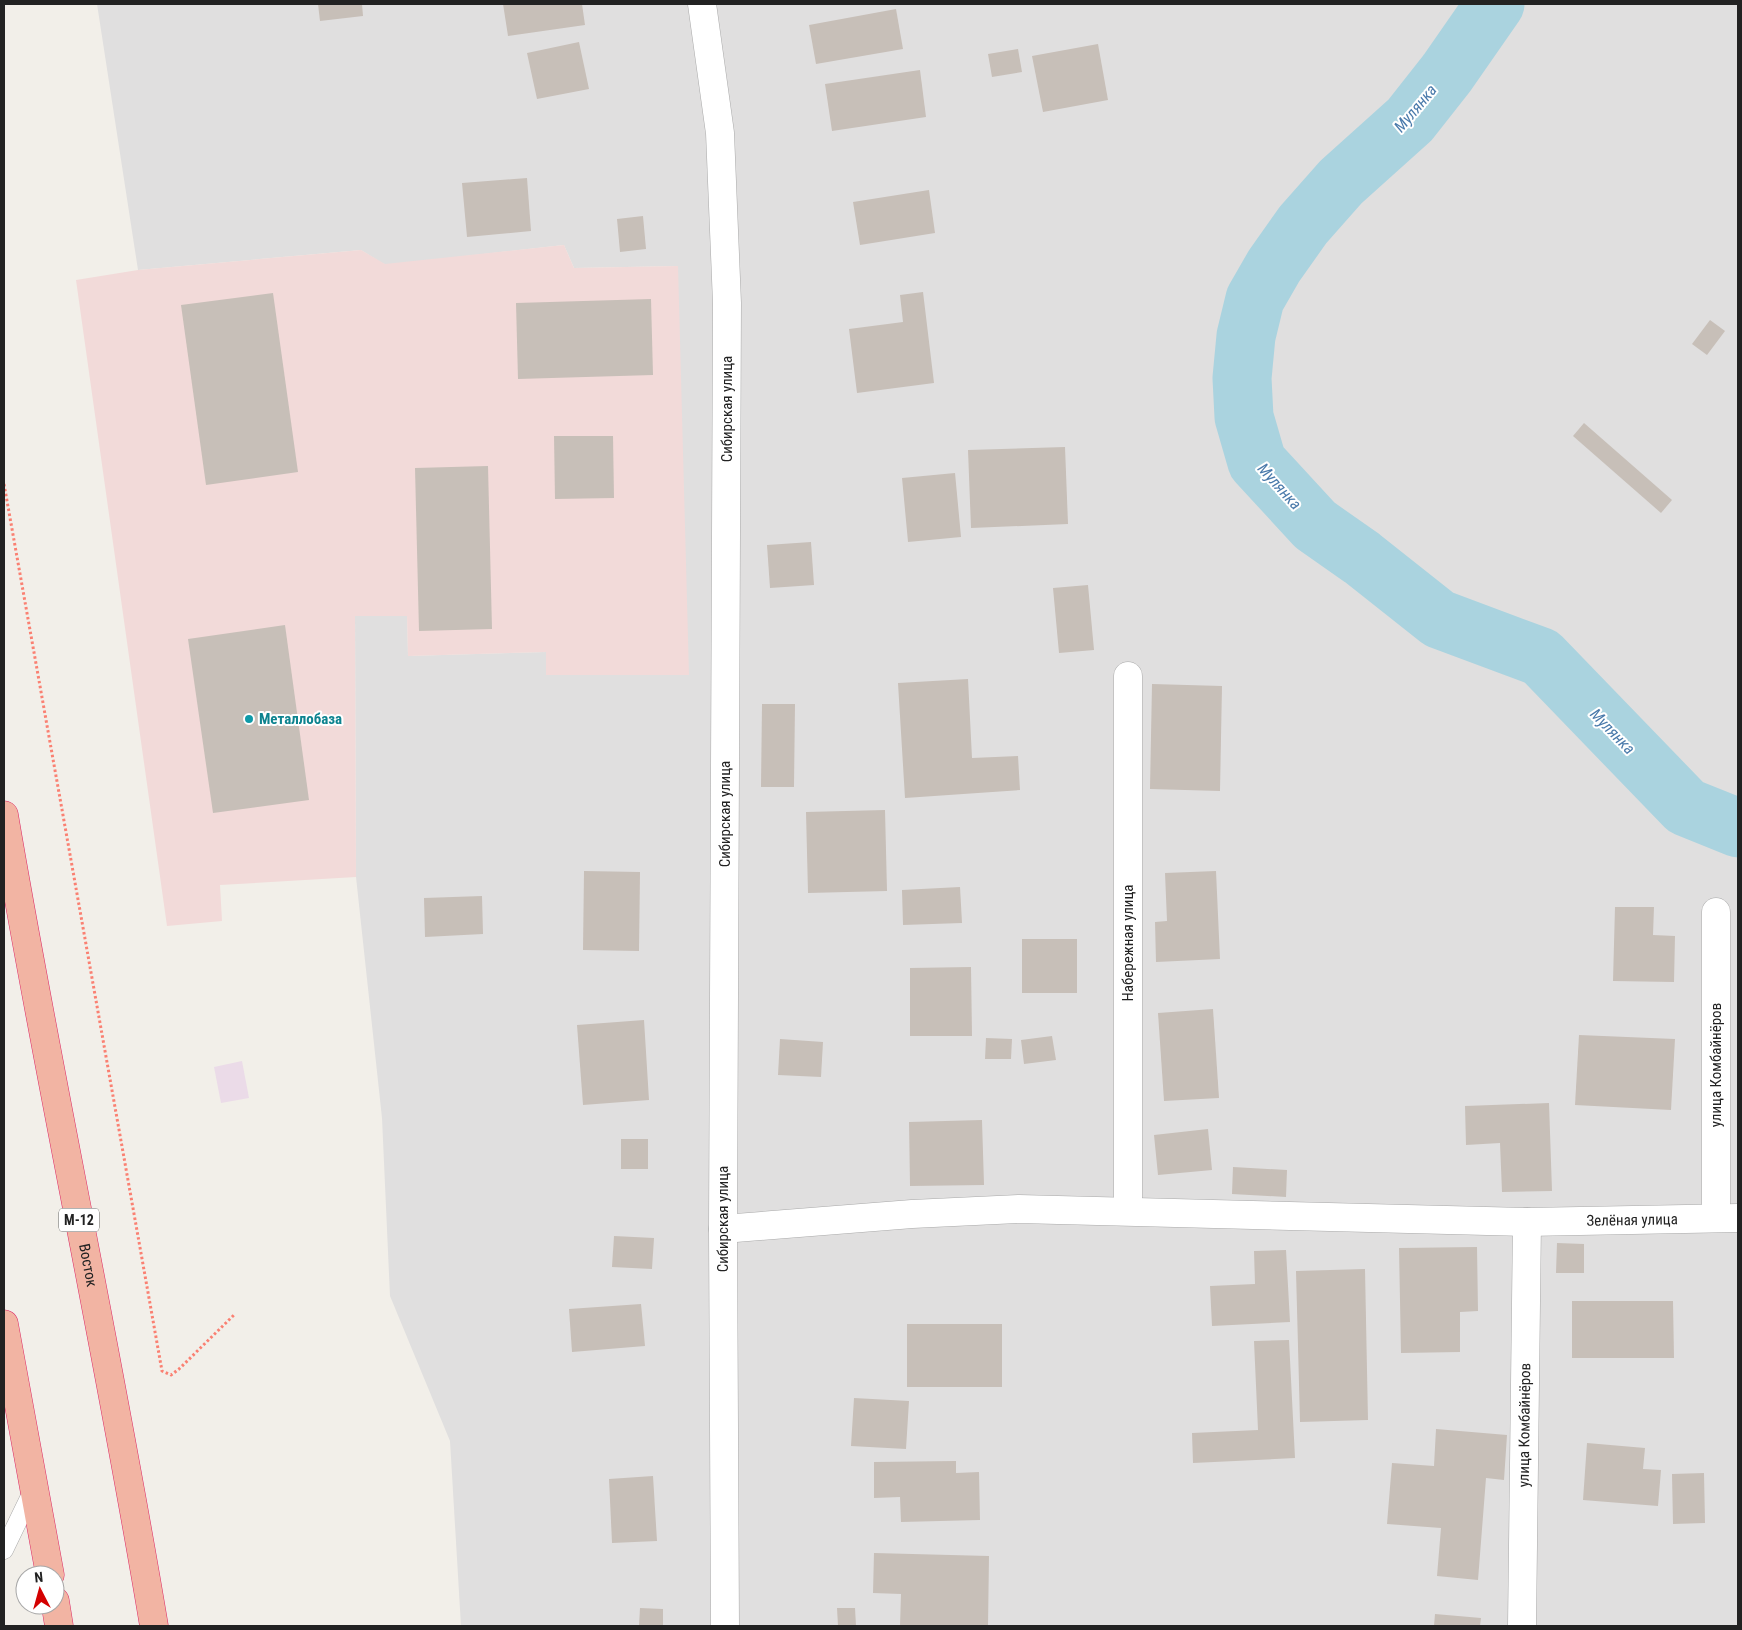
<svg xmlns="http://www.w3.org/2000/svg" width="1742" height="1630" viewBox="0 0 1742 1630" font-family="'Roboto Condensed',sans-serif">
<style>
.residential{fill:#e0dfdf}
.commercial{fill:#f2dad9}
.industrial{fill:#ebdbe8}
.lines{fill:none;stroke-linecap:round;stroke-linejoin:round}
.river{stroke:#aad3df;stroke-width:59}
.building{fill:#c7bfb8}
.service-casing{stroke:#a9a9a9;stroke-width:19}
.minor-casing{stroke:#a9a9a9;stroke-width:29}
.trunk-casing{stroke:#dc2a67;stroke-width:29}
.path{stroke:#fa8072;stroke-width:3;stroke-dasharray:2.5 2.5;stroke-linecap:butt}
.service{stroke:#fff;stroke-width:18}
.minor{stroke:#fff;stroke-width:28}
.trunk{stroke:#f2b4a3;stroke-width:28}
.culture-dot{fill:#0f9aa8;stroke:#fff;stroke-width:2}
.labels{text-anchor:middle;stroke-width:4;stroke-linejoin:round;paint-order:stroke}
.shield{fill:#fff;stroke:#646464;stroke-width:1}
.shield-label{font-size:14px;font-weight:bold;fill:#222}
.street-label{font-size:15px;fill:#222;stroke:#fff}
.culture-label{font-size:15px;font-weight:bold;fill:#0d838f;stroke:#fff;text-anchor:start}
.water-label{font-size:16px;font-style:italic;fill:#4a7aab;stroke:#fff}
</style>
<rect width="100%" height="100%" fill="#f2efe9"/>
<polygon class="residential" points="97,4 1738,4 1738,1626 461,1626 450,1441 390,1296 382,1118 356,877 355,616 407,615 408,656 546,652 546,675 678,266 574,268 564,245 385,265 361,250 138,270"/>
<polygon class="commercial" points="564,245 574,268 678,266 689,675 546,675 546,652 408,656 407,616 355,616 356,877 220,885 222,921 167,926 76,280 138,270 361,250 385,264"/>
<polygon class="industrial" points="242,1061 249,1098 221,1103 214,1067"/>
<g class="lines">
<polyline class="river" points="1495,4 1447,73 1410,120 1341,182 1303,225 1274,266 1255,299 1246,336 1242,378 1244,417 1257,462 1315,525 1362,558 1439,619 1541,657 1686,807 1738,828"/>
</g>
<g class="building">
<polygon points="318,4 362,4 363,16 320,21"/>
<polygon points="503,4 582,4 585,25 508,36"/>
<polygon points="896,9 903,49 816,64 809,25"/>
<polygon points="579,42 589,89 537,99 527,53"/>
<polygon points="1098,44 1108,100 1043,112 1032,56"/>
<polygon points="1018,49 1022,72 992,77 988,54"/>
<polygon points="920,70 926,117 832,131 825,84"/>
<polygon points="527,178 531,231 467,237 462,183"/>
<polygon points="929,190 935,233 860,245 853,202"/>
<polygon points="643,216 646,249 620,252 617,219"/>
<polygon points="923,292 934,383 857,393 849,329 903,322 900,295"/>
<polygon points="273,293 298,472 206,485 181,305"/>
<polygon points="651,299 653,375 518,379 516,303"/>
<polygon points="1710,320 1725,331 1707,355 1692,344"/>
<polygon points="1584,423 1672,500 1661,513 1573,436"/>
<polygon points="554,436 613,436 614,498 555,499"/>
<polygon points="1065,447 1068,524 971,528 968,450"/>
<polygon points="488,466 492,629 419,631 415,468"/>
<polygon points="955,473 961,537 908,542 902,478"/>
<polygon points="811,542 814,585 770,588 767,545"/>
<polygon points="1088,585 1094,650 1059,653 1053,588"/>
<polygon points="285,625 309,800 213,813 188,639"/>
<polygon points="968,679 972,758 1018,756 1020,790 905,798 898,683"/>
<polygon points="1152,684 1222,686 1220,791 1150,789"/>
<polygon points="762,704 795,704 794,787 761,787"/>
<polygon points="885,810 887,891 808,893 806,812"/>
<polygon points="584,871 640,872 639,951 583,950"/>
<polygon points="1216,871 1220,959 1156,962 1155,922 1167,921 1165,873"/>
<polygon points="960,887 962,923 903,925 902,890"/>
<polygon points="482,896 483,934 425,937 424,898"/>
<polygon points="1615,907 1654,907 1653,935 1675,936 1674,982 1613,981"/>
<rect x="1022" y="939" width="55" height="54"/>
<polygon points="971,967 972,1036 910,1036 910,968"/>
<polygon points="1213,1009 1219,1098 1164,1101 1158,1013"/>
<polygon points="644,1020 649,1100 583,1105 577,1025"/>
<polygon points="1579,1035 1675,1039 1671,1110 1575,1105"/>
<polygon points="1052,1036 1056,1060 1024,1064 1021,1040"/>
<polygon points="986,1038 1012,1039 1011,1059 985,1059"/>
<polygon points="780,1039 823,1042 821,1077 778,1075"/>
<polygon points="1549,1103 1552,1191 1502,1192 1500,1143 1466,1145 1465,1106"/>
<polygon points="982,1120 984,1185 910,1186 909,1122"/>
<polygon points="1208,1129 1212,1170 1158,1175 1154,1135"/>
<rect x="621" y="1139" width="27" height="30"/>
<polygon points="1233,1167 1287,1170 1286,1197 1232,1194"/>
<polygon points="614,1236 654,1238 652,1269 612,1267"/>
<polygon points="1557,1243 1584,1244 1584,1273 1556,1273"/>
<polygon points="1477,1247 1478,1311 1460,1312 1460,1352 1401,1353 1399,1248"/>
<polygon points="1286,1250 1290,1322 1212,1326 1210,1286 1255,1284 1254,1251"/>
<polygon points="1365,1269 1368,1420 1300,1422 1296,1271"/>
<polygon points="1572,1301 1673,1301 1674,1358 1572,1358"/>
<polygon points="641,1304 645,1346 572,1352 569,1309"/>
<rect x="907" y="1324" width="95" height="63"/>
<polygon points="1289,1340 1295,1458 1193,1463 1192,1433 1258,1430 1254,1341"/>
<polygon points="854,1398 909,1401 906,1449 851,1446"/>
<polygon points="1436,1429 1507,1435 1504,1480 1486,1478 1478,1580 1437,1576 1441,1528 1387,1524 1392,1463 1434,1466"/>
<polygon points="1587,1443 1645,1448 1643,1469 1661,1470 1658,1506 1583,1500"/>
<polygon points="956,1461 956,1473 979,1472 980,1520 901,1522 900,1497 874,1498 874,1462"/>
<polygon points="1704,1473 1705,1523 1673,1524 1672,1474"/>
<polygon points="653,1476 657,1541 612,1543 609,1479"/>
<polygon points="874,1553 989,1556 988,1626 900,1626 901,1594 873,1593"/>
<polygon points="640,1608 663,1609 663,1626 639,1626"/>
<polygon points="837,1608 855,1608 856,1626 838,1626"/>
<polygon points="1435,1614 1481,1618 1480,1626 1434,1626"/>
</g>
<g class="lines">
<defs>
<polyline id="service" points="4,1550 34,1488"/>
<g id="minor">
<polyline points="702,4 720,133 727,303 723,1229 725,1626"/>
<polyline points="1128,1210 1128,676"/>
<polyline points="1716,1218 1716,912"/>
<path id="s1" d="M 723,1229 L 912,1214 L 1019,1209 L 1527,1222 L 1738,1218"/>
<path id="s2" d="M 1522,1626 L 1527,1222"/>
</g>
<g id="trunk">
<path id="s3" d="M 4,815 C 50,1086 109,1355 154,1626"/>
<polyline points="4,1324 50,1575"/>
<polyline points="55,1601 59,1626"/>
</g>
</defs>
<use href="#service" class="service-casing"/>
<use href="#minor" class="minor-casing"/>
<use href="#trunk" class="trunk-casing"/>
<polyline class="path" points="4,484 162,1371 171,1375 179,1369 234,1315"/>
<use href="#service" class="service"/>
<use href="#minor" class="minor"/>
<use href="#trunk" class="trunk"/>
</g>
<circle class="culture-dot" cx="249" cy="719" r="5"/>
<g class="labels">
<rect class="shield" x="59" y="1208.5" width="40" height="23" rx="4"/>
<g class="shield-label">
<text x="79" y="1225">М-12</text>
</g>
<g class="street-label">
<text transform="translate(727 409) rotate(-90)" y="5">Сибирская улица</text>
<text transform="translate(725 814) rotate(-90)" y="5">Сибирская улица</text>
<text transform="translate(1128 943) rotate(-90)" y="5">Набережная улица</text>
<text transform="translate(1716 1065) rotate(-90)" y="5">улица Комбайнёров</text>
<text transform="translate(723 1219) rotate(-90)" y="5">Сибирская улица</text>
<text dy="5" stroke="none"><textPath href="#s1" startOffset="910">Зелёная улица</textPath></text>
<text dy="5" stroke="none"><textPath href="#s3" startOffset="458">Восток</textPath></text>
<text dy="5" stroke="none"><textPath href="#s2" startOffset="201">улица Комбайнёров</textPath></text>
</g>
<g class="culture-label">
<text x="259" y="724">Металлобаза</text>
</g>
<g class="water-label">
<text transform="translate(1415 108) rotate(-50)" y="6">Мулянка</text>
<text transform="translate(1280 486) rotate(48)" y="6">Мулянка</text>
<text transform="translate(1613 731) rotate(46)" y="6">Мулянка</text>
</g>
</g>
<rect width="1742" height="1630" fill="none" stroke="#222222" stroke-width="10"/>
<g transform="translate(40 1590) rotate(354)"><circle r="24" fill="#ffffff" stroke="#a7a7a7"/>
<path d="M0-4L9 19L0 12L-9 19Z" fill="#d40000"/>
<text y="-8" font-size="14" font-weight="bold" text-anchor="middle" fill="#222222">N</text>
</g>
</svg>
